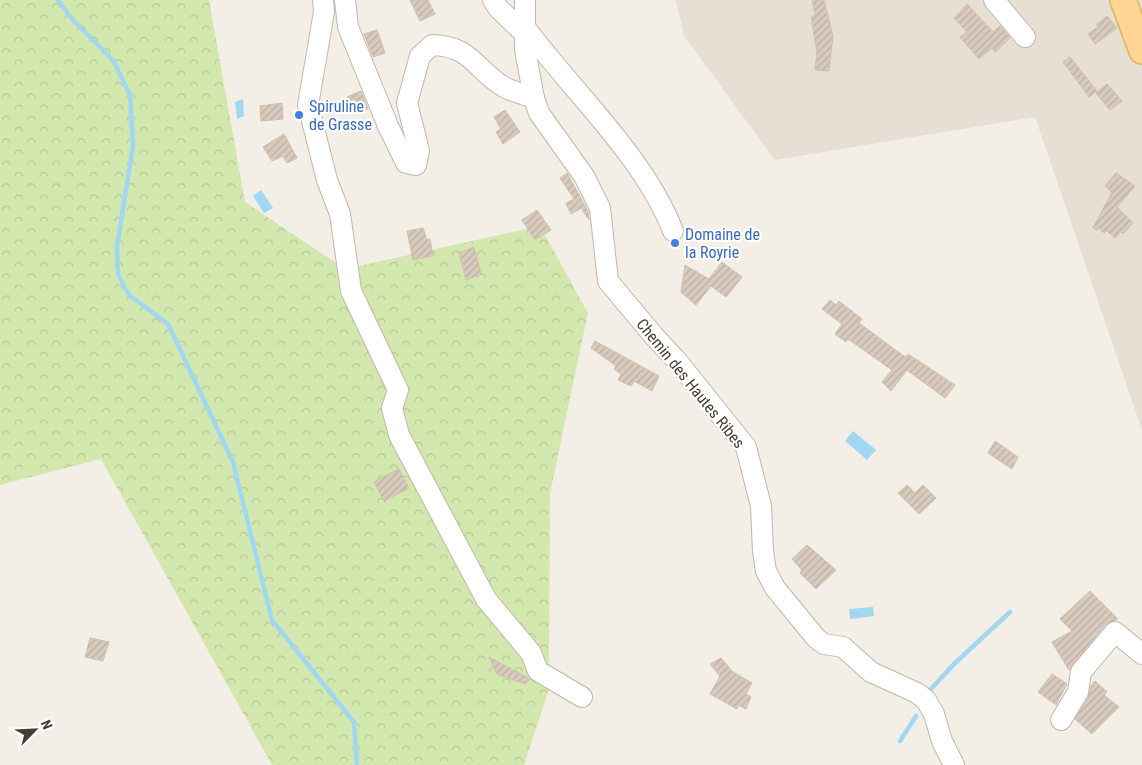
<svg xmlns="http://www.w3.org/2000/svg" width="1142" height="765" viewBox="0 0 1142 765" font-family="'Roboto Condensed',sans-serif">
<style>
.residential{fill:#e7dfd4}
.forest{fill:url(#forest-crowns)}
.water{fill:#a1d7f1}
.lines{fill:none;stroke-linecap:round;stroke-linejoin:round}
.stream{stroke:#a1d7f1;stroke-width:4.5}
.building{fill:url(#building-hatch);stroke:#cfbfae}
.minor-casing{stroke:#c1b7ab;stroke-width:22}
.major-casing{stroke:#e4b262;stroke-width:28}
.minor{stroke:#fff;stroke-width:20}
.major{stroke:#ffd693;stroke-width:25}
.shop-dot{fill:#3f7fe0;stroke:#fff;stroke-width:2}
.labels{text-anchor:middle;stroke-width:4.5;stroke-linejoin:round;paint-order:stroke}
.shop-label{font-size:16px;fill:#366cbe;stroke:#fff;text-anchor:start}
.street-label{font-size:16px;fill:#463e35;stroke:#fff}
</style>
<defs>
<pattern id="forest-crowns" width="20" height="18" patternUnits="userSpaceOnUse" patternTransform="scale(1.25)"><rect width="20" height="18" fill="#d3e8ae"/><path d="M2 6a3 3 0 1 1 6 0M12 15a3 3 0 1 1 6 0" fill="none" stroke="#b6c896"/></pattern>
<pattern id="building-hatch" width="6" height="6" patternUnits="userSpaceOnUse" patternTransform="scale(1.25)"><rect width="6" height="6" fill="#d8cbbe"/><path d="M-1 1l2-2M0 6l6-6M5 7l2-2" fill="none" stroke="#bbafa4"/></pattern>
</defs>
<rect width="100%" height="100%" fill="#f3eee6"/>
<polygon class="residential" points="676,0 1142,0 1142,430 1035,117 775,160 684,36"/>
<polygon class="forest" points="0,0 209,0 245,202 345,269 540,226 588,313 550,493 549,689 524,765 272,765 101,459 0,485"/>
<g class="water">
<polygon points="243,99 244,116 237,119 235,102"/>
<polygon points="261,190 273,208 264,213 253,196"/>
<polygon points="853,431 876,450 867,460 845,441"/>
<polygon points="873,607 874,616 850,619 849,609"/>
</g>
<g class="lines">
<g class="stream">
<polyline points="58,0 72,19 113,60 130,95 133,146 117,246 118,274 129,295 168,324 233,462 272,620 354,722 357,765"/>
<polyline points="931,689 954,664 1010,612"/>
<polyline points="900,741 916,716"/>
</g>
</g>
<g class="building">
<polygon points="410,0 428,0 435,14 420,21"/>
<polygon points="812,0 824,0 833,36 829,71 815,70 817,52 811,17 815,15"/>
<polygon points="967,4 993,32 1000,26 1010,38 995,52 992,48 979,59 960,37 967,32 954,18"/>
<polygon points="1107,16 1117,28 1095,44 1088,34 1098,27 1096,25"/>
<polygon points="377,30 385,53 373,57 364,34"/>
<polygon points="1070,57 1097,91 1089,97 1063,62"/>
<polygon points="1107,84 1122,101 1110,110 1096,93"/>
<polygon points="361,91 368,109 354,114 347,97"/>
<polygon points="282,103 283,119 261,121 260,106"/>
<polygon points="505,110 520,132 503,144 496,132 501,129 494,117"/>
<polygon points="284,134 297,158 287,163 283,156 272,161 263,147"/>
<polygon points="567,173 588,211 589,220 581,208 571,214 566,203 574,199 560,178"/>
<polygon points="1116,173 1135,186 1117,207 1133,223 1123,234 1121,232 1115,238 1107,231 1104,233 1099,228 1097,230 1093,228 1112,192 1105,186"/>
<polygon points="537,210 551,230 535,240 522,220"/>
<polygon points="423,228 427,240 430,239 433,256 413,260 407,231"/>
<polygon points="474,247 481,274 466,280 459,253"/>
<polygon points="722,262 742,277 726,297 711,286 696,305 681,292 685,265 709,279"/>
<polygon points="830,300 836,305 839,301 862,319 859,323 905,357 908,354 955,385 945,398 907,370 891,391 882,382 892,370 848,339 846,342 835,334 842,324 822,309"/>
<polygon points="595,341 659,376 652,391 634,381 631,386 618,380 621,374 614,369 616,366 591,348"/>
<polygon points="995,441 1018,457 1012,469 988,453"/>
<polygon points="399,469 409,488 384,501 374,482"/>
<polygon points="907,485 915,493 923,485 936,498 919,514 898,493"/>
<polygon points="807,545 836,570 816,589 800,573 802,570 792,559"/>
<polygon points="1090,591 1118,619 1106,624 1069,670 1052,642 1072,631 1060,619"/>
<polygon points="90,638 109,642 103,661 85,657"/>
<polygon points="489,657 528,678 525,684 497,674"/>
<polygon points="721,658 733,672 752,683 746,694 751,697 746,709 738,705 737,709 710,694 720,676 710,664"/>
<polygon points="1052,674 1067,684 1056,705 1038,692"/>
<polygon points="1095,681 1107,692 1104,695 1119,707 1092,734 1075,719 1088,698 1091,686"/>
</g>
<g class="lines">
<defs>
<g id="minor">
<polyline points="323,0 324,12 308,105 327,180 340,214 351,291 398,390 392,408 399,435 486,599 531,653 538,671 582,697"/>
<path d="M 345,0 L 348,27 L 388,126 L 406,163 L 416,165 L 419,151 L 407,103 L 420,56 L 432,45 C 472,46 475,70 504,87 C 513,92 524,94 534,98"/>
<polyline points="493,0 498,8 524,33"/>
<polyline points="525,0 525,50 534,98 539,113 584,176 600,208 608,281 653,335 678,362 746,447 761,506 763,551 766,571 775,588 816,638 824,644 843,647 871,672 917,693 926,700 934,714 942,741 954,765"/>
<polyline points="994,0 1025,37"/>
<path d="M 524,26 C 572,91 644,156 673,231"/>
<polyline points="1061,720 1078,692 1081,672 1115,632 1142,654"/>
</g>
<polyline id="major" points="1123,0 1142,51"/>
</defs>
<use href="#minor" class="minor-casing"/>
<use href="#major" class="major-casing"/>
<use href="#minor" class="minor"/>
<use href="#major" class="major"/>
</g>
<g class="shop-dot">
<circle cx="299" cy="115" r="5"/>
<circle cx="675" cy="243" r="5"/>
</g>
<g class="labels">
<g class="shop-label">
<text x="309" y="112">Spiruline<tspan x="309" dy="18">de Grasse</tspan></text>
<text x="685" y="240">Domaine de<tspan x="685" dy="18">la Royrie</tspan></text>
</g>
<g class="street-label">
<text transform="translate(691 383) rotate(51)" y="6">Chemin des Hautes Ribes</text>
</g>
</g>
<g transform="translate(35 730) rotate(66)" stroke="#ffffff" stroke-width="4" paint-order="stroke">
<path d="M0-4L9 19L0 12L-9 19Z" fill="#463e35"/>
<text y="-8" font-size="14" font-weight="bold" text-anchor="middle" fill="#463e35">N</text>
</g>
</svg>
